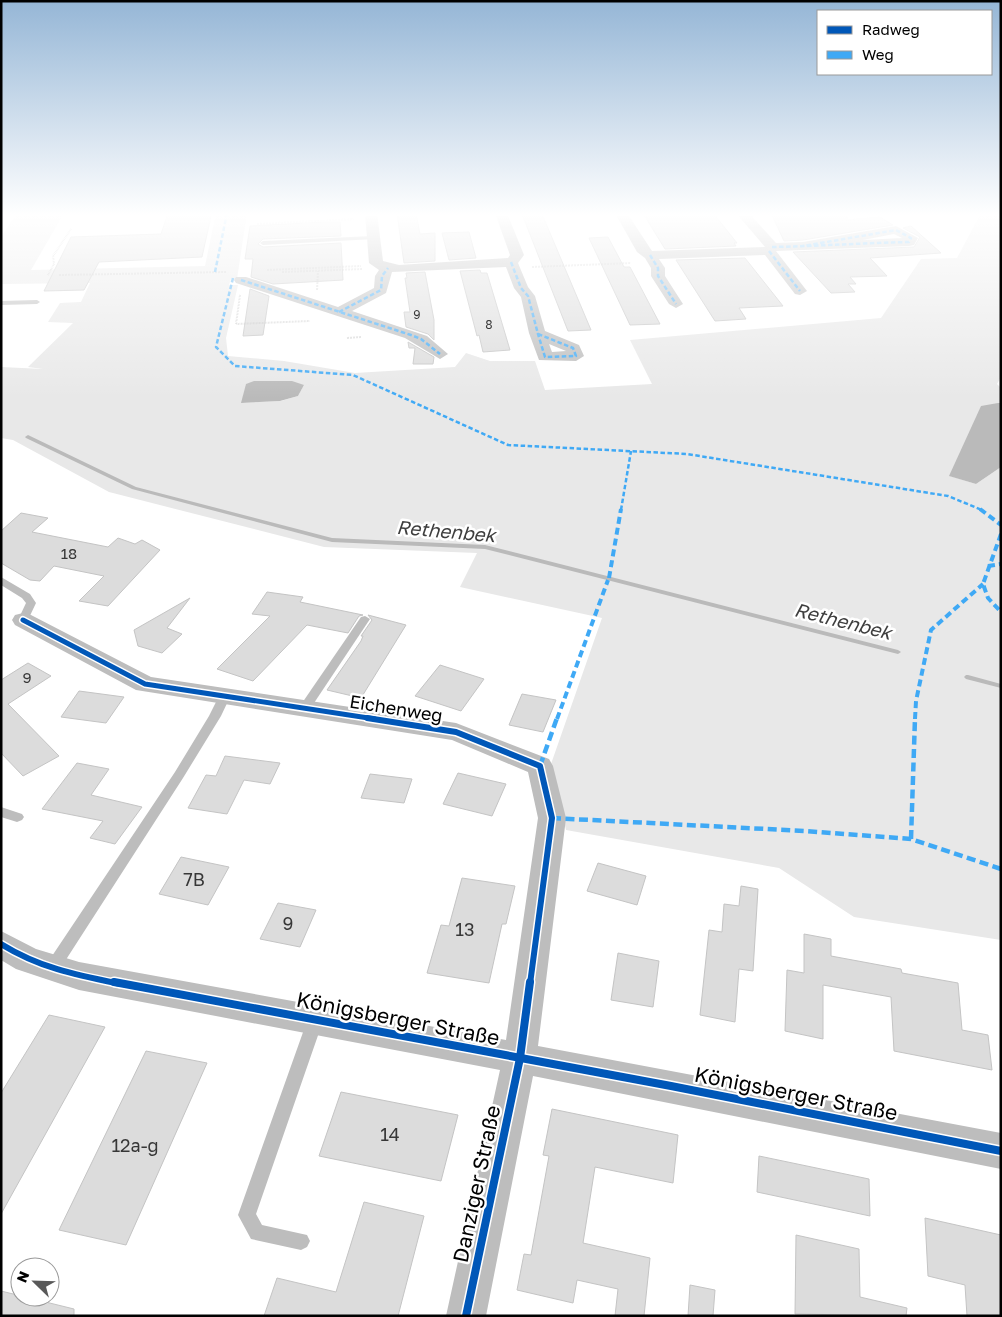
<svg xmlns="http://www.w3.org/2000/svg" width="1002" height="1317" viewBox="0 0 1002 1317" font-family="'Golos Text',sans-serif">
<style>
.green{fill:#e8e8e8;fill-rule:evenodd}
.water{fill:#bababa}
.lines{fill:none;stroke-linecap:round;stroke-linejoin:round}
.stream{fill:#bababa;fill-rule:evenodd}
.building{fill:#dcdcdc;stroke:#c4c4c4}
.path{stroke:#b8b8b8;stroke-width:2;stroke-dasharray:0.5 1;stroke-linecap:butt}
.lane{fill:#bdbdbd;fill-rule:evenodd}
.street{fill:#bdbdbd;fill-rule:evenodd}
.quiet-far2{stroke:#3fa9f5;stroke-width:2.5;stroke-dasharray:4.5 2.5;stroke-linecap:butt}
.quiet-far1{stroke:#3fa9f5;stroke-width:4;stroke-dasharray:7 4;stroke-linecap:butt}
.quiet{stroke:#3fa9f5;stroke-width:4.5;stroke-dasharray:9 4.5;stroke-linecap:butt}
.cycleway-far2-casing{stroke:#fff;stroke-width:8}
.cycleway-far1-casing{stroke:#fff;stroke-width:9}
.cycleway-casing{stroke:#fff;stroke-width:11}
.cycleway-far2{stroke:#0057b8;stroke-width:5}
.cycleway-far1{stroke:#0057b8;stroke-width:6}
.cycleway{stroke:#0057b8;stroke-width:8}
.labels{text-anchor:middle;stroke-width:5;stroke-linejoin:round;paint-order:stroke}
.far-number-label{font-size:12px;fill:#373737}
.number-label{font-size:15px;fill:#373737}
.street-label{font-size:18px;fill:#000;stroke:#fff}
.near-number-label{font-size:18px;fill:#373737}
.water-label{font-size:19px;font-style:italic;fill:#3e3e3e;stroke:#fff}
.near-street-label{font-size:21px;fill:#000;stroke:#fff}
</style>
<rect width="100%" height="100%" fill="#fff"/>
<path class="green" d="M 17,213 L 64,213 L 31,270 L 205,266 L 216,213 L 247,213 L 237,279 L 231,279 L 229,285 L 238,285 L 226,338 L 228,356 L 284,361 L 355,373 L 455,367 L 466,353 L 490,361 L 535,361 L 545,390 L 652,384 L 630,340 L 881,318 L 921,259 L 957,258 L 981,213 L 1001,213 L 1001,377 L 997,384 L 1001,388 L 1001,403 L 998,403 L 950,476 L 976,484 L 1001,467 L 1001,940 L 854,917 L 779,868 L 566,830 L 551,764 L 602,618 L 460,587 L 477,553 L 324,547 L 109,492 L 13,440 L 1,438 L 1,367 L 43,369 L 28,367 L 73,323 L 48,322 L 60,303 L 81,302 L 90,283 L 1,284 L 1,237 ZM 304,385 L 298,396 L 281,401 L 241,403 Z"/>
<g class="water">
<polygon points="254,381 292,381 304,385 298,396 280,401 241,403 246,384"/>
<polygon points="998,403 1001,403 1001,467 976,484 949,476 981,406"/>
</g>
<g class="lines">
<g class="stream">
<polygon points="28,435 136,487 332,538 485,545 898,650 901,652 898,654 485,549 332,542 132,489 26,438 25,437"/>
<polygon points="966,675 968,675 1001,684 1001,688 966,679 964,677"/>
</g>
</g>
<g class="building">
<polygon points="168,213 202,213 202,216 211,216 202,257 99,262 84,290 44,291 71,237 161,234"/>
<polygon points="397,213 416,213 420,234 435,233 435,261 404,263"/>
<polygon points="713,213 737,243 734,243 736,246 665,249 644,215"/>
<polygon points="771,213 847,213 847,220 880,217 893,225 803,240 784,241"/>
<polygon points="522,214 542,214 591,330 568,331"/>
<polygon points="325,222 340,222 341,236 263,239 258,244 263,247 341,243 343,280 273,284 251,277 253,259 245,259 250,226"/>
<polygon points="911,226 941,253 870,258 887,276 850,277 856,284 848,284 855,292 831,293 793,252 914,247 920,237 903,228"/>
<polygon points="469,232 476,258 449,260 442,233"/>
<polygon points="608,237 624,267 630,267 660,324 630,325 589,238"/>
<polygon points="745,258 783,306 739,308 746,319 715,321 676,260"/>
<polygon points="480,270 481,273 487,273 510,350 483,352 479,335 477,336 460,271"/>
<polygon points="425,272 434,320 434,340 428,334 406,327 404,312 410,312 405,278 407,278 406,273"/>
<polygon points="250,289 269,296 263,335 243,336"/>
<polygon points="408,342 434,357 433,364 413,364 415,348 409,348"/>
<polygon points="21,513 48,518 32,532 108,547 118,538 135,544 142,540 160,550 108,606 79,601 104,576 54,566 40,581 30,580 1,563 1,531"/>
<polygon points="267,592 303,597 300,602 363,615 359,616 348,633 307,625 253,681 217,669 270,616 252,614"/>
<polygon points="190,598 167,628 182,634 162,653 138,646 134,630"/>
<polygon points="368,615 406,625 361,698 327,690 361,641 363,636 361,636 372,620"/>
<polygon points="28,663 51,676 8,704 59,756 23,776 1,753 1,680"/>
<polygon points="440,665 484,679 461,711 415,696"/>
<polygon points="79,691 124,697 106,723 61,717"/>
<polygon points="522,694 556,700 543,732 509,725"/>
<polygon points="225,756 280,763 270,784 244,780 227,814 188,808 206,775 216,776"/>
<polygon points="77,763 109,769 91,795 142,807 115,844 90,838 103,821 42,809"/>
<polygon points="458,773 506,784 492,816 443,804"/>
<polygon points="370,774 412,779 404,803 361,798"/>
<polygon points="181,857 229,867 208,905 159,894"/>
<polygon points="598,863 646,876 637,905 587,891"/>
<polygon points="462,878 515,886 506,924 502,924 489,983 427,973 441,925 449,926"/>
<polygon points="741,886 758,889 753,971 739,969 735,1022 700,1015 709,930 722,932 724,904 739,906"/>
<polygon points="278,903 316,910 300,947 260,939"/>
<polygon points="804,934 831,939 831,956 901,969 902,973 958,983 962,1030 988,1035 992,1070 894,1051 891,997 823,985 823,1039 785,1031 787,970 804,973"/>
<polygon points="618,953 659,961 653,1007 611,1000"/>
<polygon points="49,1015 105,1027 1,1214 1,1093"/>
<polygon points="146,1051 207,1063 126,1245 59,1230"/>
<polygon points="341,1092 458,1115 441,1181 319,1156"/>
<polygon points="552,1109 678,1135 673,1183 595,1167 583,1243 650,1258 644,1316 615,1316 618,1289 577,1280 573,1303 517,1290 524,1254 531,1255 549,1156 543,1155"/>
<polygon points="759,1156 869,1179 870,1216 757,1192"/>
<polygon points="364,1202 424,1216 398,1316 264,1316 277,1278 336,1292"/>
<polygon points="925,1218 1001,1235 1001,1316 967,1316 965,1285 928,1276"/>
<polygon points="796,1235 859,1249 860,1297 907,1308 906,1316 795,1314"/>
<polygon points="690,1285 715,1290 713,1316 688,1316"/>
<polygon points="1,1291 74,1309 74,1316 1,1316"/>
</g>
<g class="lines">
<g class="path">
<polyline points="257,224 354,219"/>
<polyline points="532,267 631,263"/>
<polyline points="267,270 361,266"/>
<polyline points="282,272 362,269"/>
<polyline points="48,275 54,264 53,256 71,229"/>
<polyline points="59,275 226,272"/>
<polyline points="317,290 318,271"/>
<polyline points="240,295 236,324 310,321"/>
<polyline points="347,338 361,337"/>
</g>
<g class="lane">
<polygon points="373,236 376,238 375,239 263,245 260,243 263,241"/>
<polygon points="1,301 37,300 40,302 37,304 1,305"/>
<polygon points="1,577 30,594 36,603 27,622 23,623 18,620 26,603 22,598 1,585"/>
<polygon points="365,616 370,619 308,712 300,712 298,709 300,706 361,617"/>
<polygon points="224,693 230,697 221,716 183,778 58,972 53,973 48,972 46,967 48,962 175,772 209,716 220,694"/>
<polygon points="1,807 22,814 24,817 22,820 17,822 1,817"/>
<polygon points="315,1014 321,1016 323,1021 256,1214 262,1225 307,1235 310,1241 307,1247 301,1250 251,1239 238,1215 307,1021 309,1016"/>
</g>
<g class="street">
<path d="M 365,213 L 377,213 L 383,261 L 399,265 L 508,258 L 510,255 L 495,213 L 507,213 L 524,255 L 518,263 L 528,287 L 535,296 L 545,331 L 579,345 L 584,356 L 576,361 L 539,360 L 529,333 L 521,297 L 514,288 L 506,267 L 392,272 L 386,293 L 352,311 L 427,336 L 448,354 L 440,359 L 405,338 L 236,283 L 234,280 L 236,277 L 246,277 L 338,307 L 374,288 L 375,276 L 379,270 L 369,263 ZM 549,344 L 566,351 L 552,352 Z"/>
<path d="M 615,213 L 627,213 L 652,251 L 765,247 L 736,213 L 749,213 L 776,243 L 803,242 L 896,226 L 918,238 L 914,245 L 909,246 L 776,251 L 807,291 L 800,295 L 795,294 L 765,255 L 659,259 L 665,268 L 665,276 L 683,304 L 676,308 L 669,304 L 651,276 L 651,268 L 645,258 L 637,252 ZM 894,234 L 902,238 L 863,240 Z"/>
<polygon points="23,613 31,615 151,677 456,723 549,759 553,766 566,818 538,1046 1001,1133 1001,1169 533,1076 486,1316 446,1316 500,1070 79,990 16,969 1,960 1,931 36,949 79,962 506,1040 538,818 528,772 452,740 136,690 15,625 12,620 15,615"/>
</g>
<g class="quiet-far2">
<path d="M 772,247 C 818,246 863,243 909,242 L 911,238 L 896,230 L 803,246"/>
<polyline points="769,251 800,291"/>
<polyline points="650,255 658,268 658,276 676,304"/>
<polyline points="511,262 521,288 528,296 538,334"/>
<polyline points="215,272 227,213"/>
<polyline points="233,278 216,347 235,366 353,375 508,445 687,454 948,496 982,510"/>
<polyline points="241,280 411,335 421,339 440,354"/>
<polyline points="339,312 381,290 382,276 388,268"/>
<polygon points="538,334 573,348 576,356 545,357"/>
<polyline points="621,510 631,451"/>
</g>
<g class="quiet-far1">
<polyline points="980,509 1001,525"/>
<polyline points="1001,534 983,584 988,598 1001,612"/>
<polyline points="988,566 1001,564"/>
<polyline points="609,578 621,509"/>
<polyline points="557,719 608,580"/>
<polyline points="915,719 916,701 931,630 983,584"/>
</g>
<g class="quiet">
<polyline points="540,766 557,718"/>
<polyline points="552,818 805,831 911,839 1001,869"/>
<polyline points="911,839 915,718"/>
</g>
<defs>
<polyline id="cycleway-far2" points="23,620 145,684 375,719"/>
<g id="cycleway-far1">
<polyline points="367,718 456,732 540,766 552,818 530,984"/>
<path d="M 1,944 C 40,968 76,975 120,984"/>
</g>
<g id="cycleway">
<polyline points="114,982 671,1086 1001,1151"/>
<polyline points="466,1316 520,1058 530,982"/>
</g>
</defs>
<use href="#cycleway-far2" class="cycleway-far2-casing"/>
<use href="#cycleway-far1" class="cycleway-far1-casing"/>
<use href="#cycleway" class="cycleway-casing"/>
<use href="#cycleway-far2" class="cycleway-far2"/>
<use href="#cycleway-far1" class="cycleway-far1"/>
<use href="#cycleway" class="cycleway"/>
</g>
<linearGradient id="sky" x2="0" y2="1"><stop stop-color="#95b6d6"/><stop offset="0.54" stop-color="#fff"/><stop offset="1" stop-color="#fff" stop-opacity="0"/></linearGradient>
<rect width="1002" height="398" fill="url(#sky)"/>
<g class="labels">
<g class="far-number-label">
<text x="417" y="319">9</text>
<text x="489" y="329">8</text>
</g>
<g class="number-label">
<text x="69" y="559">18</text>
<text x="27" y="683">9</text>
</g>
<g class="street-label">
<text transform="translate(396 709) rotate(9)" y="6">Eichenweg</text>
</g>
<g class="near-number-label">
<text x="194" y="886">7B</text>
<text x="288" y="930">9</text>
<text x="465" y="936">13</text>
<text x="390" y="1141">14</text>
<text x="135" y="1152">12a-g</text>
</g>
<g class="water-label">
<text transform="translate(446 531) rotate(5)" y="7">Rethenbek</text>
<text transform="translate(843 621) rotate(14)" y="7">Rethenbek</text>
</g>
<g class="near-street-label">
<text transform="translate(398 1019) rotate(11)" y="7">Königsberger Straße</text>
<text transform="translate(796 1094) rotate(11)" y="7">Königsberger Straße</text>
<text transform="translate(477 1184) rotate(-78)" y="7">Danziger Straße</text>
</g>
</g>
<rect width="1002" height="1317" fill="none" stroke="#000000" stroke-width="5"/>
<rect x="817" y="10" width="175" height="65" fill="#ffffff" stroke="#999999"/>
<rect x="827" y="26" width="25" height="8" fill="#0057b8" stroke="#999999"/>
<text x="862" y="35" font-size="15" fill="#000000">Radweg</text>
<rect x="827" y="51" width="25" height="8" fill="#3fa9f5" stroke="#999999"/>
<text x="862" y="60" font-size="15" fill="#000000">Weg</text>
<g transform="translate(35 1282) rotate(293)"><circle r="24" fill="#ffffff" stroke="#999999"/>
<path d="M0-4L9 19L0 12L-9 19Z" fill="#595959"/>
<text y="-8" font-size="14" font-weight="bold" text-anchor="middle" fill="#000000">N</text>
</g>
</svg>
